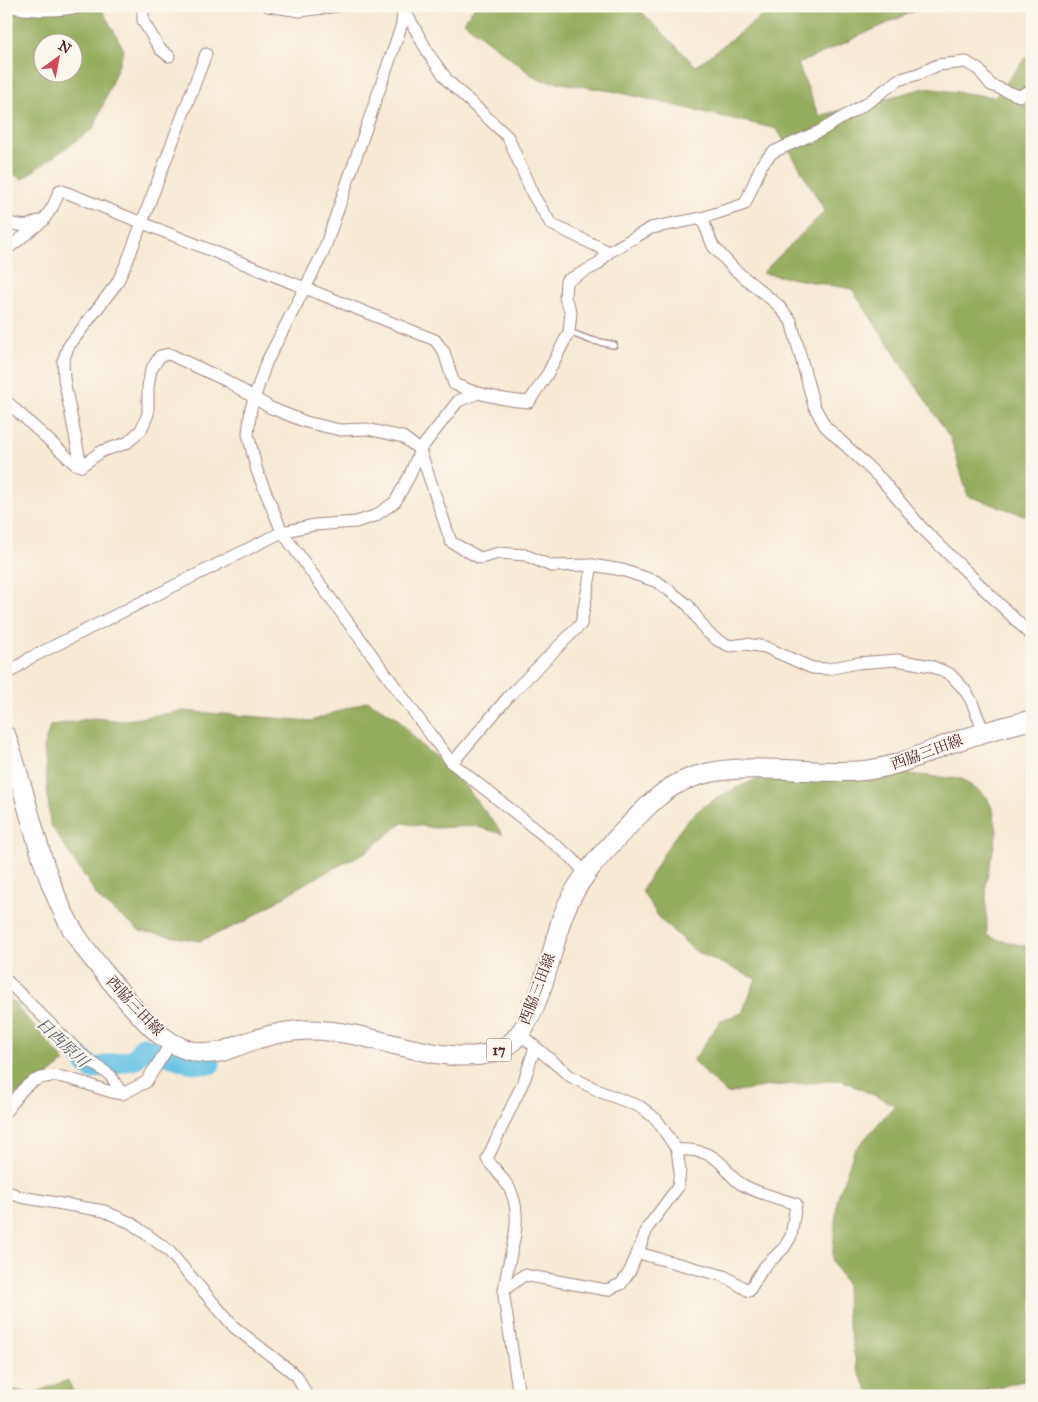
<svg xmlns="http://www.w3.org/2000/svg" width="1038" height="1402" viewBox="0 0 1038 1402" font-family="'IM FELL Great Primer','Noto Serif JP',serif">
<style>
.forest{fill:#94ac5d;stroke:#6f6644;fill-rule:evenodd}
.lines{fill:none;stroke-linecap:round;stroke-linejoin:round}
.river{stroke:#67c3e5;stroke-width:21}
.service-casing{stroke:#a08480;stroke-width:8}
.minor-casing{stroke:#a08480;stroke-width:13}
.primary-casing{stroke:#a08480;stroke-width:21}
.service{stroke:#fff;stroke-width:5.5}
.minor{stroke:#fff;stroke-width:11}
.primary{stroke:#fff;stroke-width:19}
.labels{text-anchor:middle;stroke-width:4;stroke-linejoin:round;paint-order:stroke}
.shield{fill:#fbf7ec;stroke:#7f6065;stroke-width:1}
.shield-label{font-size:14px;font-weight:bold;fill:#4a1f2b}
.street-label{font-size:15px;fill:#4a1f2b;stroke:#fbf7ec}
.water-label{font-size:16px;font-style:italic;fill:#54586c;stroke:#fbf7ec}
</style>
<rect width="100%" height="100%" fill="#fbf7ec"/>
<filter id="ink" filterUnits="userSpaceOnUse"><feTurbulence type="fractalNoise" baseFrequency=".02" numOctaves="2"/><feDisplacementMap in="SourceGraphic" scale="10" xChannelSelector="R" yChannelSelector="G"/><feConvolveMatrix kernelMatrix="1 2 1 2 8 2 1 2 1" color-interpolation-filters="sRGB"/></filter>
<filter id="wash" filterUnits="userSpaceOnUse"><feTurbulence type="fractalNoise" baseFrequency=".0096" numOctaves="4" result="noise"/><feDisplacementMap in="SourceGraphic" scale="20" xChannelSelector="R" yChannelSelector="G"/><feGaussianBlur stdDeviation="1.12" result="paint"/><feColorMatrix in="noise" values="0 0 0 0 0 0 0 0 0 0 0 0 0 0 0 0 0 1.4 0 .05"/><feComposite in="paint" operator="in"/></filter>
<g filter="url(#wash)">
<rect width="100%" height="100%" fill="#f7e9d4"/>
<g class="forest">
<path d="M 6,6 L 100,6 L 124,50 L 94,128 L 22,179 L 6,170 ZM 42,42 L 72,42 L 72,72 L 42,72 Z"/>
<polygon points="475,6 636,6 696,66 762,16 763,6 925,6 798,64 819,116 925,88 995,97 1027,56 1032,55 1032,520 1030,517 968,496 951,439 852,289 762,273 825,211 777,129 617,92 537,79 464,22"/>
<polygon points="368,701 396,717 422,746 452,770 503,834 474,826 435,828 402,823 367,851 304,884 246,921 200,941 140,931 100,900 50,824 44,746 50,726 93,718 121,721 183,711 311,721"/>
<path d="M 776,772 L 896,773 L 962,779 L 987,797 L 993,811 L 997,831 L 986,884 L 987,936 L 1006,942 L 1032,947 L 1032,1379 L 983,1390 L 976,1396 L 871,1396 L 857,1369 L 847,1316 L 846,1284 L 832,1261 L 837,1200 L 854,1151 L 895,1105 L 841,1080 L 762,1087 L 727,1094 L 693,1061 L 721,1020 L 742,1013 L 756,979 L 695,951 L 660,919 L 642,891 C 654,870 676,830 694,814 C 718,794 747,783 776,772 Z"/>
<polygon points="6,994 65,1062 6,1108"/>
<polygon points="68,1380 75,1396 6,1396 6,1387 31,1394"/>
</g>
<g class="lines">
<polyline class="river" points="82,1059 92,1069 135,1059 143,1047 188,1062 210,1064"/>
</g>
</g>
<g filter="url(#ink)">
<g class="lines">
<defs>
<polyline id="service" points="569,332 590,340 614,345"/>
<g id="minor">
<path d="M 7,6 C 35,13 61,10 89,6"/>
<polyline points="143,6 143,21 160,49 169,56"/>
<polyline points="268,6 300,11 337,6"/>
<polyline points="403,8 402,24 323,253 266,363 251,408 248,434 257,471 282,532 424,726 452,763 572,858 585,873"/>
<polyline points="404,9 430,56 448,81 508,137 533,195 551,224 609,252"/>
<polyline points="702,218 713,246 735,270 777,304 791,321 814,406 825,426 882,480 922,528 1032,636"/>
<polyline points="6,223 26,226 38,221"/>
<path d="M 6,250 L 43,221 L 53,206 L 60,190 L 435,340 L 444,352 L 454,384 C 479,395 502,400 529,402 L 548,373 L 569,332 L 571,312 L 565,298 L 566,281 L 597,265 L 609,252 L 651,228 L 702,218 L 745,204 L 762,164 L 773,152 L 820,131 L 870,101 L 898,80 L 918,74 L 938,65 L 966,62 L 979,70 L 991,85 L 1019,96 L 1032,90"/>
<polyline points="6,401 75,464 81,466"/>
<polyline points="81,466 102,451 127,443 141,430 148,414 148,387 151,370 160,356 169,354 227,381 271,408 306,422 340,430 367,429 403,437 420,450 451,542 480,558 499,553 525,555 551,566 592,565 622,570 658,582 688,605 707,632 717,640 730,646 746,644 765,647 812,668 828,669 857,663 897,660 931,666 950,674 964,689 971,700 984,732"/>
<polyline points="81,466 64,379 63,361 68,347 117,283 127,262 206,54"/>
<polyline points="6,675 30,658 282,532 314,525 356,522 375,516 395,502 410,475 420,450 458,401 476,394"/>
<polyline points="452,763 510,695 581,624 592,565"/>
<polyline points="6,980 82,1055 111,1076 122,1094"/>
<path d="M 6,1111 C 13,1102 20,1090 29,1084 C 58,1063 92,1091 122,1094 L 146,1082 L 171,1043"/>
<polyline points="6,1191 21,1197 104,1211 131,1223 168,1250 234,1327 297,1376 307,1396"/>
<path d="M 638,1253 L 724,1276 L 749,1291 L 763,1268 L 784,1248 L 791,1236 L 796,1204 C 779,1198 759,1194 743,1185 C 735,1181 732,1176 726,1169 C 714,1153 697,1149 677,1150"/>
<polyline points="504,1290 524,1275 607,1290 621,1284 630,1271 648,1227 678,1187 680,1171 677,1150 657,1120 641,1107 601,1092 570,1076 520,1034"/>
<path d="M 519,1396 L 504,1297 C 504,1263 525,1228 512,1194 C 508,1182 495,1170 487,1159 L 525,1078 L 535,1047"/>
</g>
<path id="primary" d="M 6,736 C 29,799 38,868 71,927 C 86,953 107,976 126,999 C 147,1024 170,1051 204,1053 C 223,1055 239,1044 257,1039 C 295,1027 321,1028 360,1036 C 401,1045 481,1074 514,1040 C 539,1015 551,953 562,918 C 576,878 607,848 636,818 C 649,805 662,791 679,783 C 729,757 803,775 858,771 C 892,769 920,755 951,743 C 978,734 1004,726 1032,720"/>
</defs>
<use href="#service" class="service-casing"/>
<use href="#minor" class="minor-casing"/>
<use href="#primary" class="primary-casing"/>
<use href="#service" class="service"/>
<use href="#minor" class="minor"/>
<use href="#primary" class="primary"/>
</g>
</g>
<g class="labels">
<rect class="shield" x="486.5" y="1038.5" width="25" height="23" rx="4"/>
<g class="shield-label">
<text x="499" y="1055">17</text>
</g>
<g class="street-label">
<text transform="translate(927 752) rotate(-20)" y="5">西脇三田線</text>
<text transform="translate(537 989) rotate(-69)" y="5">西脇三田線</text>
<text transform="translate(135 1006) rotate(47)" y="5">西脇三田線</text>
</g>
<g class="water-label">
<text transform="translate(63 1042) rotate(43)" y="6">日西原川</text>
</g>
</g>
<rect width="1038" height="1402" fill="none" stroke="#fbf7ec" stroke-width="25"/>
<g transform="translate(58 58) rotate(32)"><circle r="24" fill="#fbf7ec" stroke="#b4a19f"/>
<path d="M0-4L9 19L0 12L-9 19Z" fill="#d1495b"/>
<text y="-8" font-size="14" font-weight="bold" text-anchor="middle" fill="#4a1f2b">N</text>
</g>
</svg>
